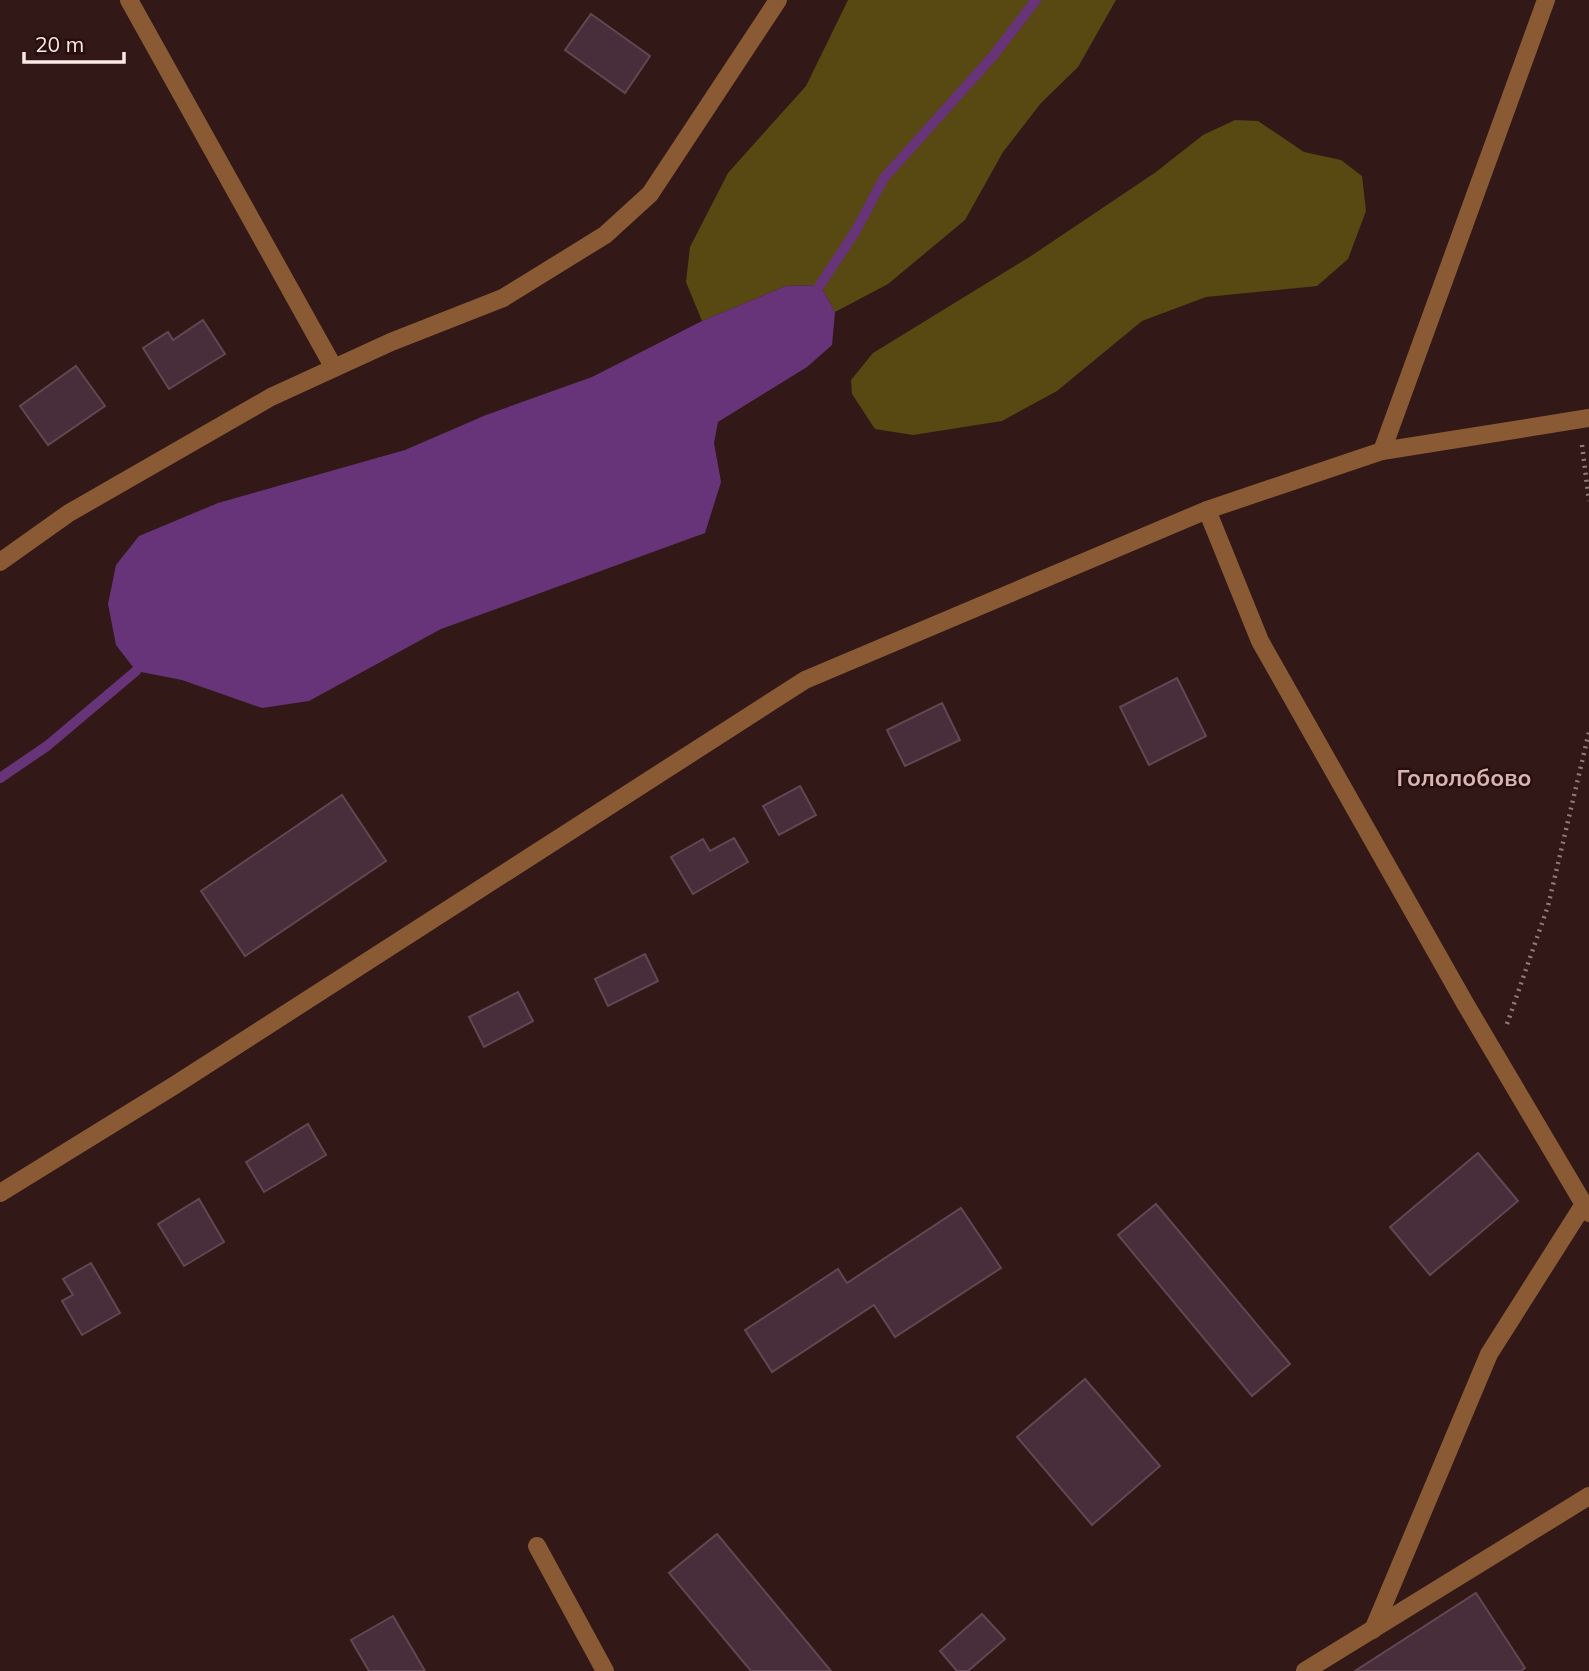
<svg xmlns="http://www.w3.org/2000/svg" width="1589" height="1671" viewBox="0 0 1589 1671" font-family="Mulish,sans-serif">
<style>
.green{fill:#584812}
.water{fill:#673479}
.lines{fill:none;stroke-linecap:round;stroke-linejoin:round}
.stream{stroke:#673479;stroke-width:10}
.building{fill:#472e3a;stroke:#624753;stroke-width:2}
.path{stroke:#917b79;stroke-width:4.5;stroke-dasharray:2 5;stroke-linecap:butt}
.minor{stroke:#8a5a35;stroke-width:18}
.labels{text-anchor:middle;stroke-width:5;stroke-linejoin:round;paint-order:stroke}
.quarter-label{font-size:23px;font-weight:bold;fill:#d8b5b2;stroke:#270f0e}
</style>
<rect width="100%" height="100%" fill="#321917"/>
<g class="green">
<polygon points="848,0 1116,0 1078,67 1041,103 1003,152 965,220 888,284 835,312 820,285 786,286 702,321 686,282 690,247 728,173 806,86"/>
<polygon points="1235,120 1258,121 1304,152 1341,160 1362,176 1366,211 1348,259 1317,286 1206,297 1142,321 1057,391 1002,421 913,435 875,429 852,394 851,380 873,353 1031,256 1156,172 1203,135"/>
</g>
<polygon class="water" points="820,285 835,312 832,345 807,367 718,422 714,443 721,482 705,533 441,629 309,701 262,708 182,680 136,671 116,645 108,604 116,565 139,536 218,503 405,450 486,415 592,377 702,321 786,286"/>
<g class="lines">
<g class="stream">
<polyline points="820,285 855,232 884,178 993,56 1036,0"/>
<polyline points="0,778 47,746 136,671"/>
</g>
</g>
<g class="building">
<polygon points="591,14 650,56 625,93 565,50"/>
<polygon points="203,320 225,354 169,389 143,348 168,332 173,340"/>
<polygon points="76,366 105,406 48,445 20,406"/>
<polygon points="1177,678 1206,736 1149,765 1120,707"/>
<polygon points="942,703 960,740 905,766 887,730"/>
<polygon points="800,786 816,815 779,835 763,806"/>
<polygon points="342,795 386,861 245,956 201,891"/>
<polygon points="734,838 748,862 693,894 671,857 703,839 710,851"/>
<polygon points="645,954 658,981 608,1006 595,979"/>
<polygon points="518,992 533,1021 484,1047 469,1017"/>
<polygon points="308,1124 326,1155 264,1192 246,1162"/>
<polygon points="1478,1153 1518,1201 1430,1275 1390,1227"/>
<polygon points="199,1199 224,1242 184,1266 158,1224"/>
<polygon points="1156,1204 1290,1364 1252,1396 1118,1235"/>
<polygon points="961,1208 1001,1268 895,1337 874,1305 772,1372 745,1330 838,1269 847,1283"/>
<polygon points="91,1263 120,1313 82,1335 62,1301 73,1295 63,1279"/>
<polygon points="1085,1379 1160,1466 1092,1525 1017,1437"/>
<polygon points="717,1534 831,1671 751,1671 669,1573"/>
<polygon points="1476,1593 1525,1668 1521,1671 1355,1671"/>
<polygon points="982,1614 1005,1639 968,1671 957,1671 940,1651"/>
<polygon points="393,1616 425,1671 369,1671 351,1640"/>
</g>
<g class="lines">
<g class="path">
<polyline points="1582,445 1589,501"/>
<polyline points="1507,1024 1548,906 1589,732"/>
</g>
<g class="minor">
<polyline points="129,0 334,368"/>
<polyline points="1382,451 1589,418"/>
<polyline points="1207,510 1260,641 1466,1005 1589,1213"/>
<polyline points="0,562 69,513 271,397 391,342 503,298 605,235 650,194 778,0"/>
<polyline points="0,1193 175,1085 805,680 1207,510 1382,451 1546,0"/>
<polyline points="537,1546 605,1671"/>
<polyline points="1373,1630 1489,1354 1584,1204"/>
<polyline points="1305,1671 1589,1496"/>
</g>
</g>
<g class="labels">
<g class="quarter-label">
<text x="1464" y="786">Гололобово</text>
</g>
</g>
<path d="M24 52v10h100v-10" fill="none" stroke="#fdeae8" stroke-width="3.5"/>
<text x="35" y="52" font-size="21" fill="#fdeae8" stroke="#270f0e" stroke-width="5" paint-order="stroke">20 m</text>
</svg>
